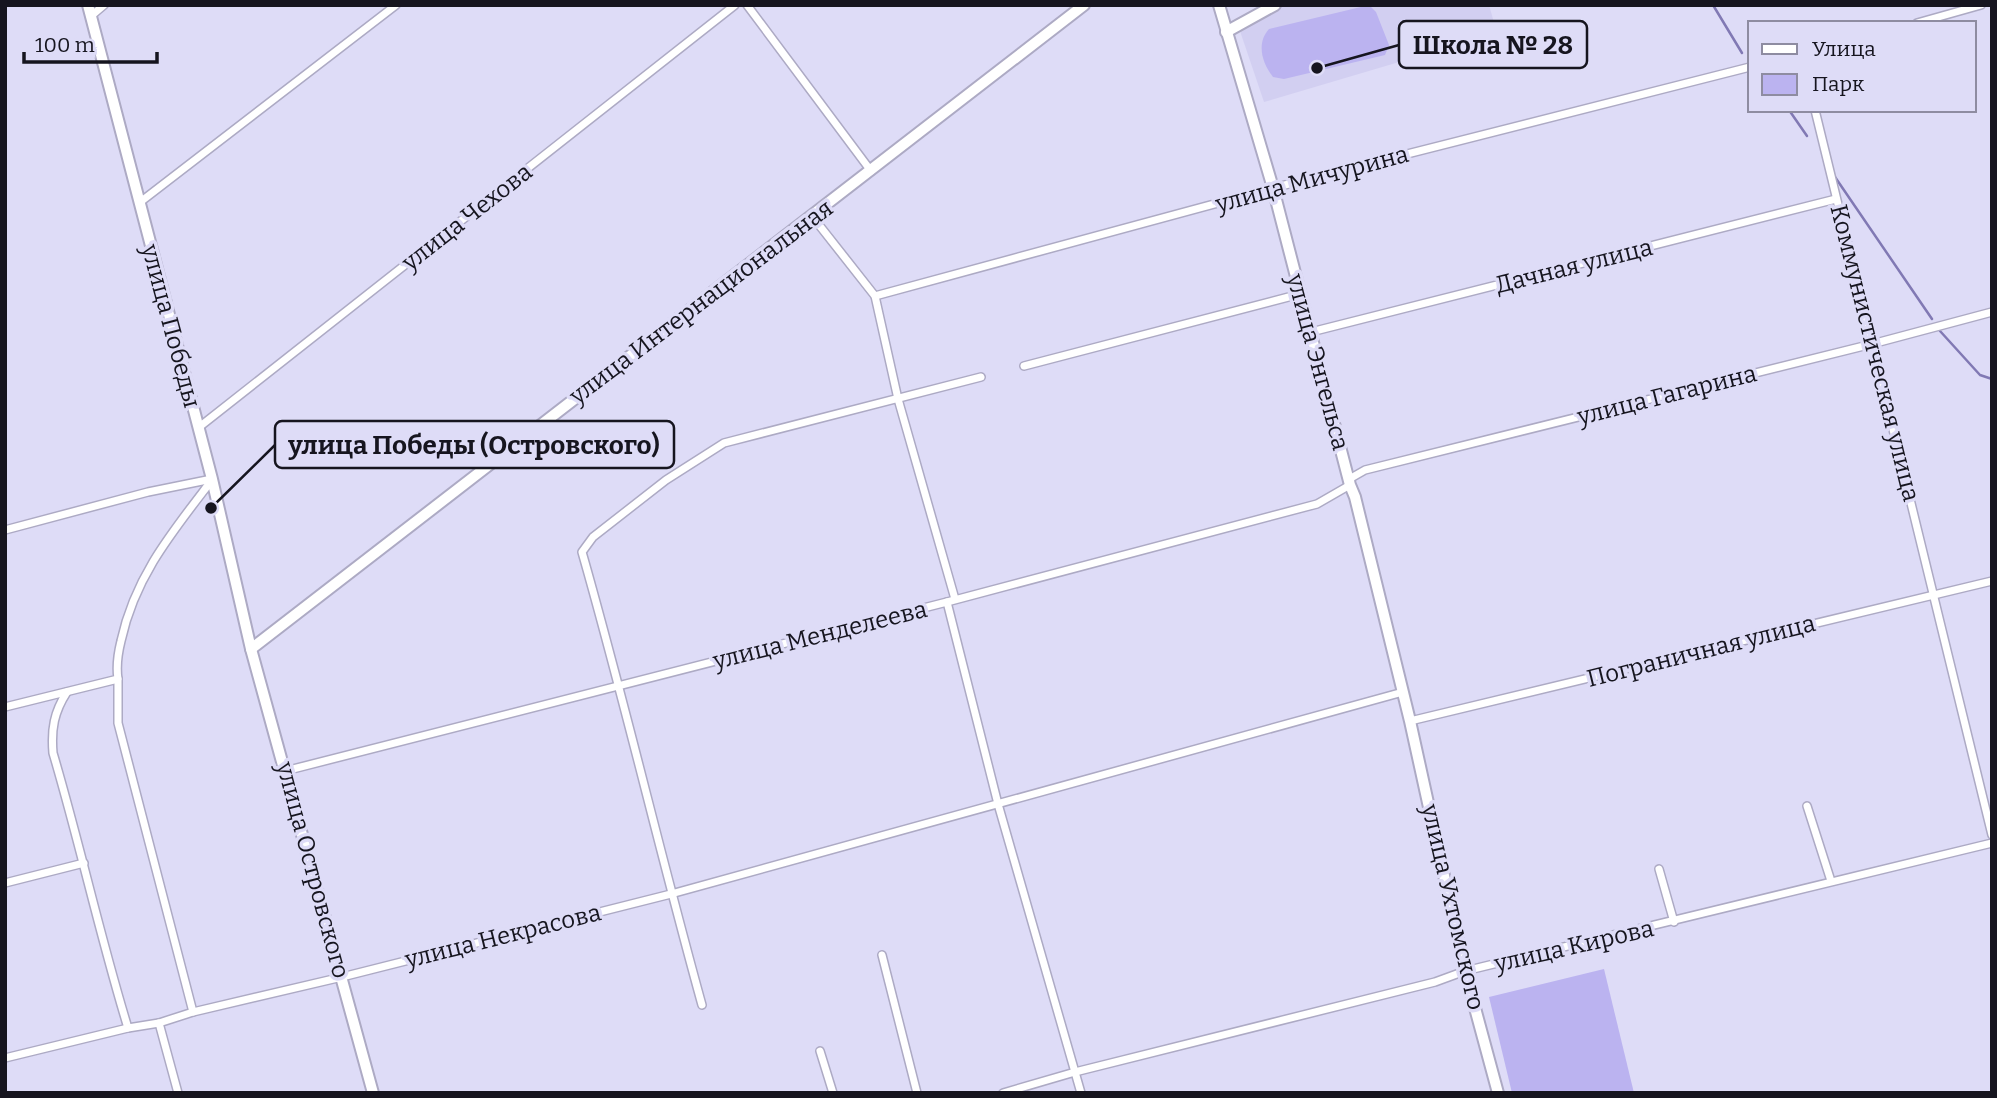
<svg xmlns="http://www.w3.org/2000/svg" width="1997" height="1098" viewBox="0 0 1997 1098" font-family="Bitter,serif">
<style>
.built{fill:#d2cff1}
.green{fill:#bbb3f0}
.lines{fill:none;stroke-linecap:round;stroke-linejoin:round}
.stream{stroke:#8179b4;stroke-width:2.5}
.street-casing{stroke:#adaac4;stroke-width:10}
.secondary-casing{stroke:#adaac4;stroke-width:14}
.street{stroke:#fff;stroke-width:7}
.secondary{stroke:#fff;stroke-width:10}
.labels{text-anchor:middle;stroke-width:7;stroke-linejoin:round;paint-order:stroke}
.street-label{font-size:24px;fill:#16151f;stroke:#dedcf7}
.leader{fill:none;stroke:#16151f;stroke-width:2.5}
.callout-dot{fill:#16151f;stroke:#dedcf7;stroke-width:2.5}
.callout{fill:#dedcf7;stroke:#16151f;stroke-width:2.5}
.callout-label{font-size:26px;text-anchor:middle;font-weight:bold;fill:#16151f}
</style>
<rect width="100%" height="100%" fill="#dedcf7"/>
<polygon class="built" points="1284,5 1489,5 1497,33 1264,102 1240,31"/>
<g class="green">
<path d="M 1365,6 L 1370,6 L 1376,12 L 1389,45 L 1385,55 L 1284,79 L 1273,77 C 1262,63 1256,43 1269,29 Z"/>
<polygon points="1604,969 1634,1093 1512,1093 1489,997"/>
</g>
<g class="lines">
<g class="stream">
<polyline points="1713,5 1742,53"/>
<polyline points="1789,110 1807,136"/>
<polyline points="1835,177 1932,319"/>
<polyline points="1940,331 1980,375 1992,379"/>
</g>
<defs>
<g id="street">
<polyline points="747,5 871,171"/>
<polyline points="91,16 104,5"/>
<polyline points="1917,23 1981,5"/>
<polyline points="1815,110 1992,835"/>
<polyline points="139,203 396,5"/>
<polyline points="812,216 875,296 898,399 955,599"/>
<polyline points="875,296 1273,188 1750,67"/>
<polyline points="1311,332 1836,199"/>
<polyline points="1024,366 1300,294"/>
<polyline points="198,428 735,5"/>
<polyline points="5,530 148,492 212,479"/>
<polyline points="947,602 998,804 1081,1093"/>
<polyline points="118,679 118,723 193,1012"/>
<path d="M 67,692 C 54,712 51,729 53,753 C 80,844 100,937 128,1028"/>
<path d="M 5,707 L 118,679 C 116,666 118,653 121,641 C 135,576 173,531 212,480"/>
<polyline points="1410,721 1992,581"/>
<polyline points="285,771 947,602 1317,504 1350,485 1351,478 1365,470 1872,344 1992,312"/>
<polyline points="1807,806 1831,881"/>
<polyline points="1659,869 1674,922"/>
<polyline points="5,883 84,863"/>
<polyline points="882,955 917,1093"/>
<path d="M 702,1005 C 660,854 625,702 582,552 L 593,537 L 666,480 L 724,443 L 981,377"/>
<polyline points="159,1023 178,1093"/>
<polyline points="820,1051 833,1093"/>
<polyline points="5,1058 128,1028 159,1023 193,1012 342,977 671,894 1403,692"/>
<polyline points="1003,1093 1075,1072 1435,982 1465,971 1992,843"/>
</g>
<g id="secondary">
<polyline points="88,5 212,479 251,649 373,1093"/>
<polyline points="1219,5 1273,188 1350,485 1355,497 1410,721 1465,971 1498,1093"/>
<polyline points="1226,32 1275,5"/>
<polyline points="251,649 1084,5"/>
</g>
</defs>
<use href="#street" class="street-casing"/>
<use href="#secondary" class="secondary-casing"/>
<use href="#street" class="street"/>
<use href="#secondary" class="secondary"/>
</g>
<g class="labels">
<g class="street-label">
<text transform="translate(1312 179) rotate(-15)" y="8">улица Мичурина</text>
<text transform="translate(467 217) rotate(-38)" y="8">улица Чехова</text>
<text transform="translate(1574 266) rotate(-14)" y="8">Дачная улица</text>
<text transform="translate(701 302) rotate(-37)" y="8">улица Интернациональная</text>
<text transform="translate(171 326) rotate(75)" y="8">улица Победы</text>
<text transform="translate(1875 353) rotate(76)" y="8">Коммунистическая улица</text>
<text transform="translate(1318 362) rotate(75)" y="8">улица Энгельса</text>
<text transform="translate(1667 395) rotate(-14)" y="8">улица Гагарина</text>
<text transform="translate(820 635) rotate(-14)" y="8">улица Менделеева</text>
<text transform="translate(1701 651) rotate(-14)" y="8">Пограничная улица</text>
<text transform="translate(313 870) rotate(75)" y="8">улица Островского</text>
<text transform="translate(1453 907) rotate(77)" y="8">улица Ухтомского</text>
<text transform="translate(503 936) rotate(-14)" y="8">улица Некрасова</text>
<text transform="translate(1574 946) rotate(-13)" y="8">улица Кирова</text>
</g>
</g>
<path class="leader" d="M1317 68L1399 45M211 508L275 445"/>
<g class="callout-dot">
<circle cx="1317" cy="68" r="7"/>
<circle cx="211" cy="508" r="7"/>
</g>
<g class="callout">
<rect x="1399" y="21" width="188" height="47" rx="7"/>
<rect x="275" y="421" width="399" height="47" rx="7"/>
</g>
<g class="callout-label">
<text x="1493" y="54">Школа № 28</text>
<text x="474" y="454">улица Победы (Островского)</text>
</g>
<rect width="1997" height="1098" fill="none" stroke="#16151f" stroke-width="14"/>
<rect x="1748" y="21" width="228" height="91" fill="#dedcf7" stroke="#8e8ca1" stroke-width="2"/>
<rect x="1762" y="44" width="35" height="10" fill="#ffffff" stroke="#8e8ca1" stroke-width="2"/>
<text x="1812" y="56" font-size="21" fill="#16151f">Улица</text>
<rect x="1762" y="74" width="35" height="21" fill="#bbb3f0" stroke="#8e8ca1" stroke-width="2"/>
<text x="1812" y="91" font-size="21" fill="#16151f">Парк</text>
<path d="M24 52v10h133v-10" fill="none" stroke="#16151f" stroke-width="3.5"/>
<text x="35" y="52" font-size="21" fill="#16151f" stroke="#dedcf7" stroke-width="5" paint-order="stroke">100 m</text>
</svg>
